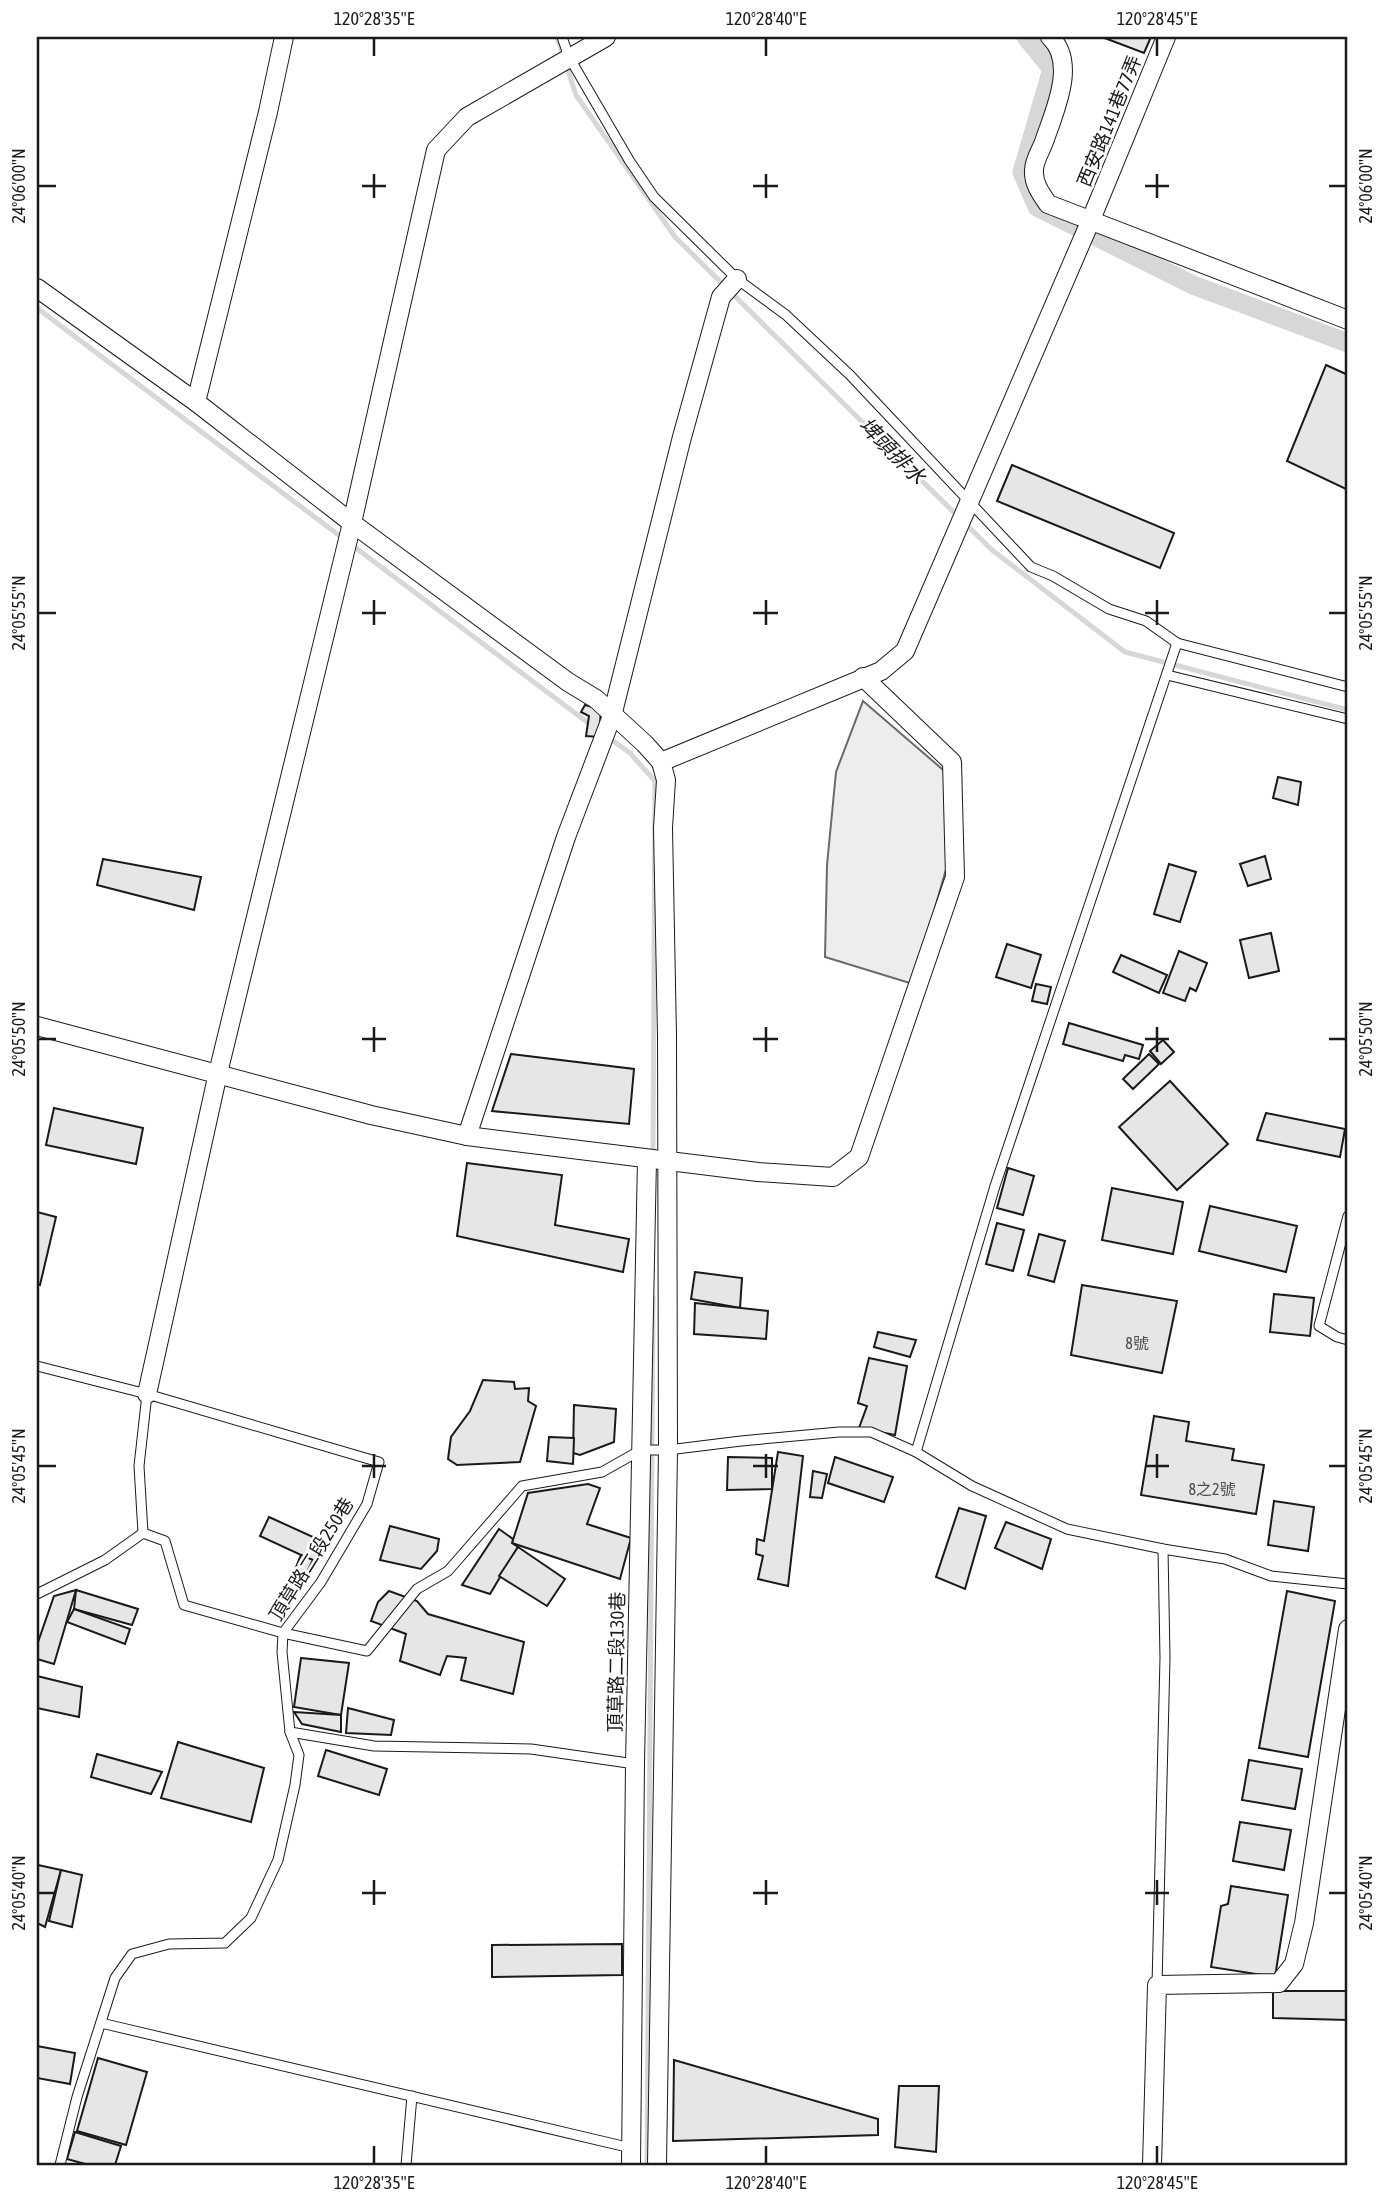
<svg xmlns="http://www.w3.org/2000/svg" width="1385" height="2202" viewBox="0 0 1385 2202" font-family="'Asap Condensed','Noto Sans TC',sans-serif">
<style>
.built{fill:#ededed;stroke:#6a6a6a;stroke-width:2}
.lines{fill:none;stroke-linecap:round;stroke-linejoin:round}
.stream{stroke:#d7d7d7;stroke-width:5}
.canal{stroke:#d7d7d7;stroke-width:19}
.building{fill:#e6e6e6;stroke:#1a1a1a;stroke-width:2}
.lane-casing{stroke:#1a1a1a;stroke-width:11}
.street-casing{stroke:#1a1a1a;stroke-width:20}
.lane{stroke:#fff;stroke-width:9}
.street{stroke:#fff;stroke-width:18}
.ticks{fill:none;stroke:#1a1a1a;stroke-width:2.5}
.labels{text-anchor:middle;stroke-width:5;stroke-linejoin:round;paint-order:stroke}
.number-label{font-size:16px;fill:#4d4d4d}
.street-label{font-size:19px;fill:#1a1a1a;stroke:#fff}
.water-label{font-size:21px;font-style:italic;fill:#1a1a1a;stroke:#fff}
.neatline{fill:none;stroke:#1a1a1a;stroke-width:2.5}
.ticks-label{font-size:18px;text-anchor:middle;fill:#1a1a1a}
</style>
<rect width="100%" height="100%" fill="#fff"/>
<polygon class="built" points="863,701 949,775 951,852 913,984 825,957 827,865 836,772"/>
<g class="lines">
<g class="stream">
<polyline points="557,37 576,95 675,237 992,550 1125,652 1348,710"/>
<polyline points="37,308 591,725"/>
<polyline points="608,737 630,753 655,781 653,1154"/>
<polyline points="647,2165 653,1297"/>
</g>
<polyline class="canal" points="1026,37 1052,69 1022,172 1037,207 1193,285 1348,343"/>
</g>
<g class="building">
<polygon points="1102,37 1151,37 1144,53"/>
<polygon points="1326,365 1348,375 1348,490 1287,461"/>
<polygon points="1012,465 1174,533 1160,568 997,501"/>
<polygon points="585,705 601,709 599,737 586,736 589,716 581,712"/>
<polygon points="1278,777 1301,782 1298,805 1273,798"/>
<polygon points="1265,856 1271,879 1248,886 1240,864"/>
<polygon points="103,859 201,877 194,910 97,885"/>
<polygon points="1169,864 1196,872 1180,922 1154,914"/>
<polygon points="1271,933 1279,971 1249,978 1240,940"/>
<polygon points="1007,944 1041,955 1031,988 996,977"/>
<polygon points="1179,951 1207,963 1196,991 1190,988 1185,1001 1163,993"/>
<polygon points="1121,955 1167,975 1159,993 1113,972"/>
<polygon points="1036,984 1051,987 1047,1004 1032,1001"/>
<polygon points="1069,1023 1143,1045 1139,1059 1125,1055 1123,1061 1063,1044"/>
<polygon points="1163,1040 1174,1052 1161,1064 1150,1051"/>
<polygon points="511,1054 634,1069 629,1124 492,1111"/>
<polygon points="1149,1054 1159,1064 1133,1089 1123,1079"/>
<polygon points="1170,1081 1228,1144 1177,1190 1119,1127"/>
<polygon points="54,1108 143,1128 136,1164 46,1145"/>
<polygon points="1266,1113 1345,1129 1340,1157 1257,1140"/>
<polygon points="467,1163 562,1175 555,1225 629,1239 623,1272 457,1236"/>
<polygon points="1008,1168 1034,1176 1023,1215 997,1208"/>
<polygon points="1112,1188 1183,1202 1173,1254 1102,1240"/>
<polygon points="1210,1206 1297,1226 1286,1272 1199,1251"/>
<polygon points="37,1212 56,1217 40,1285 37,1284"/>
<polygon points="997,1223 1024,1230 1013,1271 986,1264"/>
<polygon points="1039,1234 1065,1241 1054,1282 1028,1275"/>
<polygon points="695,1272 742,1278 740,1308 691,1299"/>
<polygon points="1082,1285 1177,1301 1162,1373 1071,1355"/>
<polygon points="1274,1294 1314,1298 1310,1336 1270,1332"/>
<polygon points="695,1303 768,1311 766,1339 694,1334"/>
<polygon points="878,1332 916,1340 910,1357 874,1347"/>
<polygon points="869,1358 907,1366 895,1435 859,1428 867,1406 858,1403"/>
<polygon points="483,1380 514,1382 515,1389 529,1388 528,1401 536,1406 520,1462 457,1465 448,1459 451,1437 470,1411"/>
<polygon points="574,1405 616,1409 614,1442 580,1455 573,1453"/>
<polygon points="1154,1416 1189,1422 1186,1441 1234,1449 1232,1460 1264,1465 1256,1514 1141,1495"/>
<polygon points="549,1437 574,1438 573,1464 547,1461"/>
<polygon points="778,1452 803,1456 788,1586 758,1579 763,1556 756,1554 757,1539 764,1541"/>
<polygon points="728,1457 772,1458 772,1489 727,1490"/>
<polygon points="835,1457 893,1477 884,1502 828,1483"/>
<polygon points="813,1471 827,1474 822,1498 810,1497"/>
<polygon points="588,1484 600,1488 587,1524 631,1538 620,1579 512,1543 528,1493"/>
<polygon points="1274,1501 1314,1507 1308,1551 1268,1545"/>
<polygon points="959,1508 986,1516 965,1589 936,1577"/>
<polygon points="269,1517 324,1542 316,1562 260,1536"/>
<polygon points="1006,1522 1051,1539 1042,1569 995,1548"/>
<polygon points="390,1526 439,1539 437,1551 421,1569 380,1560"/>
<polygon points="499,1529 513,1539 512,1543 518,1547 490,1594 462,1585"/>
<polygon points="518,1547 565,1579 547,1606 499,1576"/>
<polygon points="301,1555 313,1560 291,1603 283,1598"/>
<polygon points="76,1590 138,1609 132,1625 74,1609"/>
<polygon points="76,1590 54,1664 37,1659 37,1645 54,1596"/>
<polygon points="389,1591 417,1601 428,1614 524,1642 513,1694 461,1680 466,1658 447,1656 440,1675 400,1661 406,1634 371,1621 378,1602"/>
<polygon points="1287,1591 1335,1601 1308,1757 1259,1748"/>
<polygon points="74,1609 130,1629 125,1644 67,1622"/>
<polygon points="301,1658 349,1663 341,1715 294,1707"/>
<polygon points="37,1676 82,1687 79,1717 37,1708"/>
<polygon points="348,1708 394,1720 391,1735 346,1733"/>
<polygon points="294,1712 341,1715 341,1732 302,1724"/>
<polygon points="178,1742 264,1768 251,1822 161,1798"/>
<polygon points="326,1750 387,1769 379,1795 318,1776"/>
<polygon points="97,1754 162,1772 151,1794 91,1777"/>
<polygon points="1249,1760 1302,1769 1295,1809 1242,1800"/>
<polygon points="1240,1822 1291,1830 1284,1870 1233,1861"/>
<polygon points="38,1865 61,1870 45,1927 37,1923"/>
<polygon points="61,1870 82,1875 72,1927 49,1921"/>
<polygon points="1231,1886 1288,1895 1275,1977 1211,1967 1221,1906 1228,1904"/>
<polygon points="622,1944 622,1975 492,1977 492,1945"/>
<polygon points="1273,1991 1348,1991 1348,2020 1273,2018"/>
<polygon points="37,2046 75,2053 70,2084 37,2078"/>
<polygon points="98,2058 147,2072 126,2145 77,2131"/>
<polygon points="674,2060 878,2119 878,2135 673,2141"/>
<polygon points="899,2086 939,2086 936,2152 895,2147"/>
<polygon points="75,2132 121,2146 115,2165 89,2165 67,2159"/>
</g>
<g class="lines">
<defs>
<g id="lane">
<polyline points="562,37 569,57 629,160 654,197 737,279 786,315 850,375 1031,567 1053,576 1109,609 1146,621 1177,643 1348,687"/>
<polyline points="1167,675 1348,719"/>
<polyline points="1348,1216 1319,1326 1337,1337 1348,1340"/>
<polyline points="37,1366 147,1394 379,1462 367,1504 321,1582 283,1633 282,1652 290,1732 299,1755 295,1785 278,1860 251,1918 225,1943 169,1944 132,1954 115,1978 77,2097 60,2165"/>
<polyline points="916,1452 995,1186 1177,643"/>
<polyline points="143,1533 139,1466 147,1394"/>
<polyline points="37,1594 105,1560 143,1533 165,1541 184,1605 283,1633 367,1651 417,1589 448,1571 522,1486 602,1472 641,1450 668,1450 741,1441 839,1432 871,1432 916,1452 972,1486 1067,1529 1163,1549 1225,1559 1271,1576 1348,1584"/>
<polyline points="290,1732 374,1746 531,1749 635,1764"/>
<polyline points="1157,1985 1165,1658 1163,1549"/>
<polyline points="101,2023 631,2148"/>
<polyline points="406,2165 412,2096"/>
</g>
<g id="street">
<path d="M 1050,37 C 1077,62 1055,110 1045,139 C 1042,149 1034,160 1034,170 C 1033,183 1041,194 1048,204 L 1348,320"/>
<polyline points="37,288 196,402 352,523 568,682 596,699 645,744 661,762 666,780 663,828 667,1036 668,1450 657,2165"/>
<polyline points="196,402 268,112 284,37"/>
<polyline points="661,762 881,671 905,651 1090,222 1166,37"/>
<polyline points="37,1026 371,1115 467,1136 758,1172 833,1177 859,1157 955,877 952,762 863,677"/>
<polyline points="467,1136 566,837 612,716 682,437 721,297 737,279"/>
<polyline points="147,1394 218,1073 352,523 436,150 467,117 606,37"/>
<polyline points="631,2165 635,1764 647,1159"/>
<polyline points="1152,2165 1157,1985 1279,1983 1294,1964 1304,1923 1348,1629"/>
</g>
</defs>
<use href="#lane" class="lane-casing"/>
<use href="#street" class="street-casing"/>
<use href="#lane" class="lane"/>
<use href="#street" class="street"/>
</g>
<path class="ticks" d="M 374,38 L 374,56M 766,38 L 766,56M 1157,38 L 1157,56M 374,174 L 374,198M 766,174 L 766,198M 1157,174 L 1157,198M 38,186 L 56,186M 362,186 L 386,186M 753,186 L 778,186M 1145,186 L 1169,186M 1329,186 L 1346,186M 374,600 L 374,625M 766,600 L 766,625M 1157,600 L 1157,625M 38,613 L 56,613M 362,613 L 386,613M 753,613 L 778,613M 1145,613 L 1169,613M 1329,613 L 1346,613M 374,1027 L 374,1052M 766,1027 L 766,1052M 1157,1027 L 1157,1052M 38,1039 L 56,1039M 362,1039 L 386,1039M 753,1039 L 778,1039M 1145,1039 L 1169,1039M 1329,1039 L 1346,1039M 374,1454 L 374,1478M 766,1454 L 766,1478M 1157,1454 L 1157,1478M 38,1466 L 56,1466M 362,1466 L 386,1466M 753,1466 L 778,1466M 1145,1466 L 1169,1466M 1329,1466 L 1346,1466M 374,1880 L 374,1905M 766,1880 L 766,1905M 1157,1880 L 1157,1905M 38,1893 L 56,1893M 362,1893 L 386,1893M 753,1893 L 778,1893M 1145,1893 L 1169,1893M 1329,1893 L 1346,1893M 374,2146 L 374,2164M 766,2146 L 766,2164M 1157,2146 L 1157,2164"/>
<g class="labels">
<g class="number-label">
<text x="1137" y="1349">8號</text>
<text x="1212" y="1495">8之2號</text>
</g>
<g class="street-label">
<text transform="translate(1109 121) rotate(-68)" y="7">西安路141巷77弄</text>
<text transform="translate(311 1559) rotate(-58)" y="7">頂草路二段250巷</text>
<text transform="translate(616 1662) rotate(-89)" y="7">頂草路二段130巷</text>
</g>
<g class="water-label">
<text transform="translate(892 451) rotate(45)" y="7">埤頭排水</text>
</g>
</g>
<rect width="1385" height="2202" fill="none" stroke="#ffffff" stroke-width="77"/>
<rect x="38" y="38" width="1308" height="2126" class="neatline"/>
<g class="ticks-label">
<text x="374" y="25">120°28'35"E</text>
<text x="766" y="25">120°28'40"E</text>
<text x="1157" y="25">120°28'45"E</text>
<text transform="translate(19 186) rotate(-90)" y="6">24°06'00"N</text>
<text transform="translate(1366 186) rotate(-90)" y="6">24°06'00"N</text>
<text transform="translate(19 613) rotate(-90)" y="6">24°05'55"N</text>
<text transform="translate(1366 613) rotate(-90)" y="6">24°05'55"N</text>
<text transform="translate(19 1039) rotate(-90)" y="6">24°05'50"N</text>
<text transform="translate(1366 1039) rotate(-90)" y="6">24°05'50"N</text>
<text transform="translate(19 1466) rotate(-90)" y="6">24°05'45"N</text>
<text transform="translate(1366 1466) rotate(-90)" y="6">24°05'45"N</text>
<text transform="translate(19 1893) rotate(-90)" y="6">24°05'40"N</text>
<text transform="translate(1366 1893) rotate(-90)" y="6">24°05'40"N</text>
<text x="374" y="2189">120°28'35"E</text>
<text x="766" y="2189">120°28'40"E</text>
<text x="1157" y="2189">120°28'45"E</text>
</g>
</svg>
